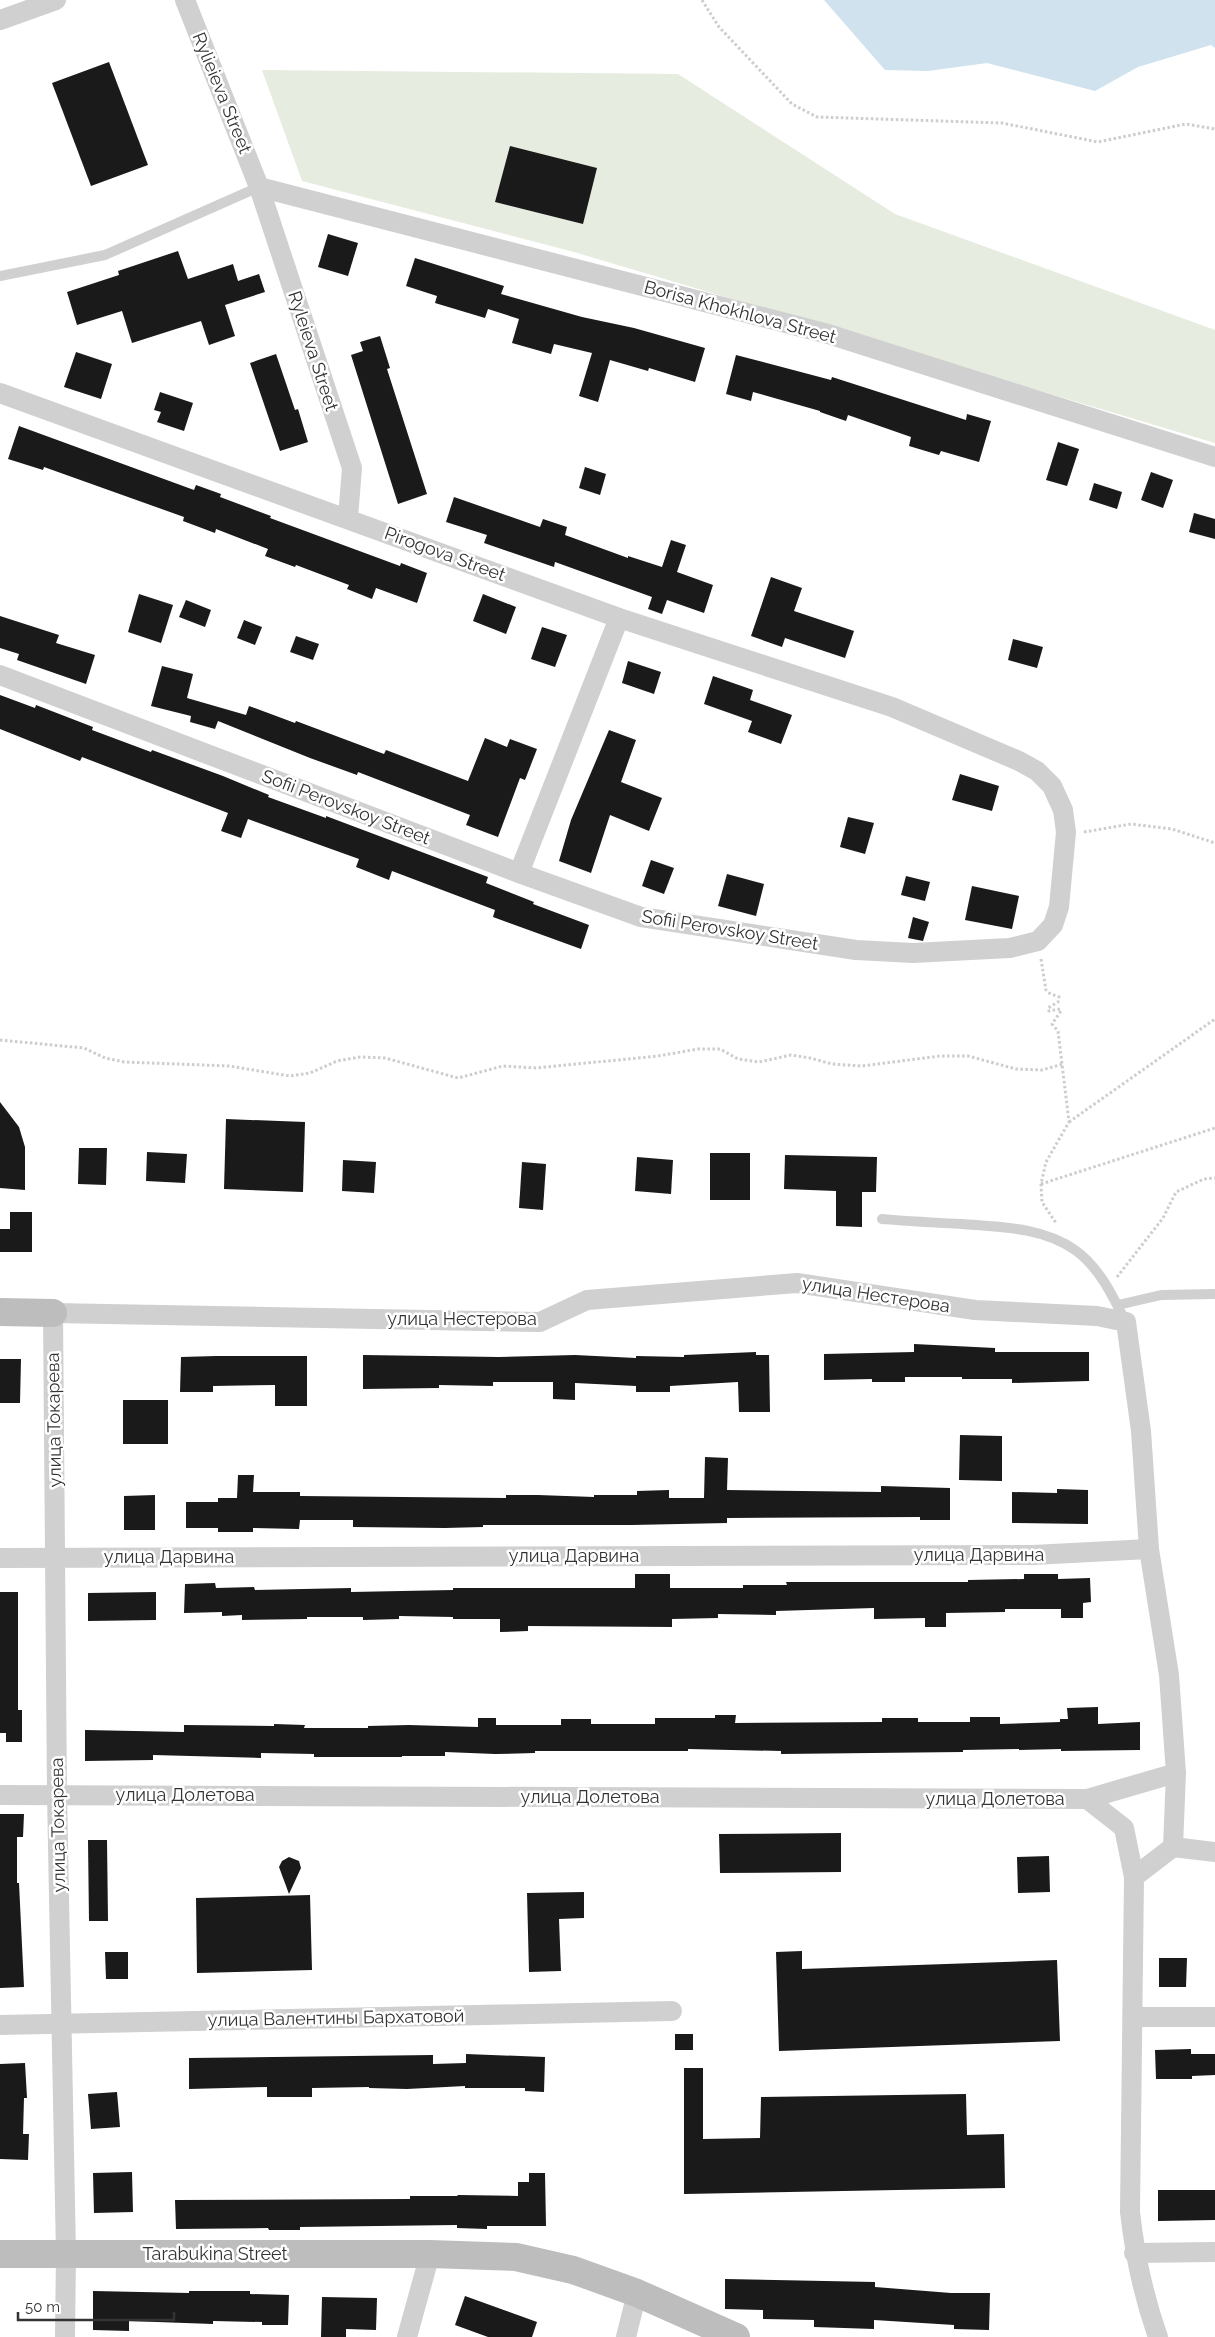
<svg xmlns="http://www.w3.org/2000/svg" width="1215" height="2337" viewBox="0 0 1215 2337" font-family="Raleway,sans-serif">
<style>
.green{fill:#e6ecdf}
.water{fill:#cfe2ee}
.building{fill:#1a1a1a}
.lines{fill:none;stroke-linecap:round;stroke-linejoin:round}
.path{stroke:#cdcdcd;stroke-width:3;stroke-dasharray:2.5 2.5;stroke-linecap:butt}
.lane{stroke:#d0d0d0;stroke-width:10}
.street{stroke:#d0d0d0;stroke-width:20}
.secondary{stroke:#bdbdbd;stroke-width:28}
.labels{text-anchor:middle;stroke-width:5;stroke-linejoin:round;paint-order:stroke}
.street-label{font-size:18px;fill:#333;stroke:#fff}
</style>
<rect width="100%" height="100%" fill="#fff"/>
<polygon class="green" points="262,70 678,74 895,214 1215,330 1215,443 574,252 302,181"/>
<polygon class="water" points="824,0 1215,0 1215,48 1211,45 1138,67 1095,91 987,63 928,71 885,70"/>
<g class="building">
<polygon points="109,62 148,165 91,186 52,83"/>
<polygon points="510,146 597,168 583,224 495,202"/>
<polygon points="328,234 358,243 348,276 318,267"/>
<polygon points="178,251 188,279 233,264 238,281 259,274 265,292 225,305 235,336 209,345 201,321 132,343 122,311 77,325 67,292 119,275 118,271"/>
<polygon points="415,258 504,286 501,294 582,317 634,328 705,348 695,382 649,368 648,371 610,360 598,402 579,396 592,353 554,344 551,354 512,343 519,319 488,309 485,318 435,303 437,296 406,286"/>
<polygon points="380,336 390,368 387,369 427,494 398,504 351,355 363,351 360,342"/>
<polygon points="76,352 112,364 101,399 64,387"/>
<polygon points="276,354 295,410 298,409 308,442 280,451 250,363"/>
<polygon points="736,355 831,380 832,377 966,420 967,414 991,421 979,462 941,451 939,455 909,446 911,437 848,415 846,421 820,412 820,411 753,392 751,401 726,394"/>
<polygon points="160,392 193,403 184,431 157,422 161,412 154,410"/>
<polygon points="19,426 194,490 196,485 221,494 220,497 271,516 270,518 400,566 401,563 427,573 417,603 376,588 372,599 347,589 349,585 296,565 295,567 265,556 268,549 216,529 215,533 183,521 184,517 44,467 43,470 8,459"/>
<polygon points="1058,442 1079,449 1067,486 1046,480"/>
<polygon points="585,467 606,474 600,495 579,488"/>
<polygon points="1151,472 1173,480 1163,508 1141,500"/>
<polygon points="1094,483 1122,492 1117,509 1089,500"/>
<polygon points="454,497 540,527 543,519 567,527 565,535 628,558 628,556 662,567 671,540 686,545 677,572 713,585 704,613 667,600 662,614 648,609 652,597 555,562 554,567 484,543 487,535 446,522"/>
<polygon points="1194,513 1215,519 1215,539 1189,532"/>
<polygon points="771,577 802,588 794,611 854,631 845,658 785,638 782,647 751,636"/>
<polygon points="139,594 173,605 161,643 128,632"/>
<polygon points="483,594 516,607 506,634 473,621"/>
<polygon points="186,600 211,610 205,627 179,617"/>
<polygon points="0,616 59,635 56,643 95,655 86,684 17,660 19,654 0,648"/>
<polygon points="244,620 262,627 255,645 237,638"/>
<polygon points="542,627 567,635 555,667 531,659"/>
<polygon points="296,636 319,644 313,660 290,652"/>
<polygon points="1013,639 1043,647 1037,668 1008,660"/>
<polygon points="628,661 661,672 654,694 622,683"/>
<polygon points="162,666 193,674 187,698 246,715 249,706 295,723 296,721 384,754 386,750 468,781 485,738 507,747 510,739 537,749 525,780 520,778 498,837 466,825 470,815 358,772 357,775 310,758 218,721 215,729 190,722 191,716 151,706"/>
<polygon points="713,676 753,690 750,700 792,715 781,744 748,732 752,721 704,704"/>
<polygon points="0,695 35,708 36,705 93,727 92,730 151,752 152,750 223,776 269,795 268,797 326,818 326,816 488,877 486,883 534,902 533,904 589,925 581,949 493,917 495,910 392,871 389,880 356,867 359,859 248,819 241,838 221,831 228,813 82,757 80,761 0,729"/>
<polygon points="609,730 636,740 621,782 662,798 649,831 610,815 591,873 559,861 571,820"/>
<polygon points="960,774 999,786 992,811 952,800"/>
<polygon points="848,817 874,823 865,854 840,847"/>
<polygon points="651,860 674,868 664,894 642,886"/>
<polygon points="727,874 764,884 756,916 718,906"/>
<polygon points="906,876 930,882 925,901 901,895"/>
<polygon points="972,886 1019,896 1012,929 965,920"/>
<polygon points="913,917 929,922 923,941 908,938"/>
<polygon points="0,1102 19,1127 25,1147 25,1190 0,1188"/>
<polygon points="226,1119 305,1122 303,1192 224,1189"/>
<polygon points="79,1148 107,1148 106,1185 78,1184"/>
<polygon points="147,1152 187,1154 185,1183 146,1181"/>
<rect x="710" y="1153" width="40" height="47"/>
<polygon points="785,1155 877,1157 876,1192 862,1192 862,1227 836,1226 836,1191 784,1189"/>
<polygon points="637,1157 673,1160 671,1194 635,1191"/>
<polygon points="343,1160 376,1162 374,1193 342,1191"/>
<polygon points="522,1162 546,1164 543,1210 519,1208"/>
<polygon points="10,1212 32,1212 32,1252 0,1252 0,1229 10,1229"/>
<polygon points="914,1344 995,1348 995,1352 1089,1352 1089,1381 1012,1383 1012,1379 962,1379 962,1377 905,1377 905,1382 872,1382 872,1379 824,1380 824,1354 914,1352"/>
<polygon points="756,1352 756,1355 769,1355 770,1412 739,1412 738,1382 670,1386 670,1392 636,1392 636,1386 575,1383 575,1400 553,1399 553,1382 493,1382 493,1386 439,1385 439,1388 363,1389 363,1355 499,1357 575,1355 636,1358 636,1356 684,1357 684,1355"/>
<polygon points="216,1356 307,1356 307,1406 275,1406 275,1385 213,1386 213,1392 180,1392 181,1357"/>
<polygon points="0,1359 21,1359 20,1403 0,1403"/>
<rect x="123" y="1400" width="45" height="44"/>
<polygon points="960,1435 1002,1436 1002,1481 959,1480"/>
<polygon points="705,1457 728,1458 727,1490 881,1492 881,1486 950,1488 950,1520 920,1520 920,1517 727,1518 727,1523 632,1525 483,1525 483,1527 445,1528 353,1527 353,1520 300,1520 299,1529 253,1528 253,1532 218,1532 218,1528 186,1528 186,1502 218,1502 218,1498 237,1498 238,1475 254,1475 253,1492 300,1492 300,1496 506,1498 506,1495 538,1495 594,1497 594,1495 637,1495 637,1491 669,1490 669,1498 704,1498"/>
<polygon points="1057,1489 1088,1490 1088,1524 1012,1523 1012,1492 1057,1493"/>
<polygon points="155,1495 155,1530 124,1530 124,1496"/>
<polygon points="635,1574 670,1574 670,1588 743,1588 743,1585 787,1585 786,1582 968,1582 968,1580 1024,1579 1024,1574 1058,1574 1058,1579 1090,1578 1091,1602 1083,1603 1083,1618 1061,1618 1061,1609 1005,1609 1005,1612 946,1613 946,1627 925,1627 925,1618 874,1619 874,1608 776,1611 776,1615 718,1614 718,1618 672,1619 672,1627 528,1626 528,1631 500,1632 500,1619 453,1619 453,1617 399,1616 399,1619 363,1620 363,1617 307,1617 307,1619 242,1620 242,1615 222,1616 222,1612 184,1613 185,1584 215,1583 216,1588 254,1587 255,1590 351,1588 351,1592 453,1590 453,1588 635,1588"/>
<polygon points="0,1592 18,1592 18,1710 22,1710 22,1742 6,1742 6,1733 0,1733"/>
<polygon points="156,1592 156,1620 88,1621 88,1593"/>
<polygon points="1098,1707 1098,1724 1140,1722 1140,1750 1061,1751 1061,1749 1019,1750 1019,1749 963,1750 963,1752 781,1754 781,1751 688,1749 688,1751 535,1751 535,1753 495,1754 445,1752 445,1756 402,1756 402,1757 314,1757 314,1754 261,1753 261,1758 153,1755 153,1760 85,1761 85,1730 184,1732 184,1725 274,1726 274,1724 305,1725 304,1728 368,1728 368,1726 409,1725 478,1727 478,1718 496,1718 496,1725 561,1725 561,1719 591,1719 591,1724 655,1724 655,1718 715,1718 715,1715 736,1715 735,1723 882,1722 882,1718 918,1718 918,1722 970,1722 970,1717 1000,1717 1000,1724 1060,1722 1060,1719 1068,1719 1067,1708"/>
<polygon points="0,1814 24,1814 23,1837 17,1837 17,1883 19,1883 24,1987 0,1988"/>
<polygon points="841,1833 841,1872 720,1873 719,1834"/>
<polygon points="88,1840 107,1840 108,1921 89,1921"/>
<polygon points="1049,1856 1050,1892 1018,1893 1017,1857"/>
<polygon points="289,1857 299,1861 301,1868 289,1894 279,1867 282,1861"/>
<polygon points="584,1892 584,1918 559,1919 561,1971 529,1972 527,1893"/>
<polygon points="310,1895 312,1970 197,1973 196,1898"/>
<polygon points="802,1951 802,1969 1057,1960 1060,2041 779,2051 776,1952"/>
<polygon points="105,1952 128,1952 128,1979 106,1979"/>
<polygon points="1159,1958 1187,1958 1186,1987 1159,1987"/>
<rect x="675" y="2034" width="18" height="16"/>
<polygon points="1191,2049 1191,2054 1215,2054 1215,2075 1192,2076 1192,2079 1156,2079 1155,2050"/>
<polygon points="466,2054 545,2057 544,2092 525,2091 525,2088 465,2088 465,2086 407,2089 369,2088 369,2087 312,2088 312,2097 267,2097 267,2087 189,2089 189,2058 433,2055 433,2064 466,2063"/>
<polygon points="25,2063 27,2098 24,2098 23,2134 29,2134 28,2160 0,2159 0,2064"/>
<polygon points="684,2068 703,2068 703,2139 760,2138 761,2097 966,2094 967,2135 1004,2134 1005,2188 684,2194"/>
<polygon points="117,2092 120,2127 91,2129 88,2094"/>
<polygon points="132,2172 133,2212 94,2213 93,2173"/>
<polygon points="529,2173 545,2173 546,2226 487,2226 487,2229 457,2228 457,2225 300,2227 300,2230 269,2230 268,2228 176,2229 175,2200 410,2199 410,2196 457,2196 458,2195 518,2196 518,2182 529,2182"/>
<polygon points="1158,2190 1215,2190 1215,2220 1158,2221"/>
<polygon points="725,2279 875,2282 875,2287 951,2293 990,2293 989,2330 954,2329 954,2325 874,2320 874,2329 814,2327 814,2320 763,2319 763,2310 725,2309"/>
<polygon points="93,2291 189,2293 189,2291 250,2291 250,2294 289,2295 288,2325 262,2325 262,2322 213,2321 213,2324 129,2321 129,2331 93,2330"/>
<polygon points="465,2296 537,2322 532,2337 488,2337 455,2325"/>
<polygon points="322,2297 377,2298 376,2330 346,2329 346,2337 321,2337"/>
</g>
<g class="lines">
<g class="path">
<polyline points="702,0 719,27 792,104 817,117 1002,123 1098,142 1186,124 1215,129"/>
<polyline points="1084,832 1131,824 1172,829 1215,843"/>
<polyline points="1041,959 1046,990 1049,993 1059,997 1058,1002 1048,1008 1049,1011 1060,1009 1061,1011 1052,1024 1058,1031 1069,1122 1046,1162 1041,1184 1042,1202 1056,1223"/>
<polyline points="0,1040 84,1048 105,1058 124,1062 229,1066 290,1076 310,1073 337,1061 360,1057 385,1058 458,1078 503,1066 536,1068 658,1056 698,1049 720,1049 738,1059 759,1062 791,1055 810,1058 832,1064 862,1066 940,1056 968,1056 1016,1069 1042,1070 1063,1064"/>
<polyline points="1069,1122 1215,1019"/>
<polyline points="1041,1184 1215,1128"/>
<polyline points="1117,1277 1163,1218 1176,1192 1204,1179 1215,1178"/>
</g>
<g class="lane">
<polyline points="0,276 105,255 259,187"/>
<path d="M 882,1219 C 909,1221 935,1223 962,1224 C 1000,1227 1043,1227 1075,1250 C 1099,1267 1113,1296 1125,1321"/>
<polyline points="1118,1305 1161,1295 1215,1294"/>
</g>
<g class="street">
<polyline points="185,0 259,187 352,468 348,518"/>
<polyline points="0,20 56,0"/>
<polyline points="259,187 828,334 1215,457"/>
<polyline points="0,393 619,618 892,707 1019,761 1037,771 1052,786 1063,810 1066,832 1059,907 1053,925 1038,941 1010,948 913,953 856,950 641,917 519,873 0,675"/>
<polyline points="519,873 619,618"/>
<polyline points="0,1558 1033,1555 1149,1549"/>
<polyline points="0,1795 1087,1799 1176,1773"/>
<polyline points="1087,1799 1124,1828 1134,1877"/>
<polyline points="1173,1847 1215,1852"/>
<polyline points="1133,2017 1215,2017"/>
<polyline points="0,2025 672,2011"/>
<polyline points="1134,2253 1215,2252"/>
<path d="M 65,2337 L 66,2254 L 57,1795 L 53,1313 L 540,1322 L 587,1300 L 797,1283 L 975,1310 L 1097,1316 L 1126,1322 L 1141,1431 L 1149,1549 L 1169,1675 L 1176,1773 L 1173,1847 L 1134,1877 L 1130,2212 C 1135,2257 1143,2295 1158,2337"/>
<polyline points="407,2337 430,2254"/>
<polyline points="626,2337 637,2293"/>
</g>
<g class="secondary">
<polyline points="0,1312 53,1313"/>
<polyline points="0,2254 430,2254 516,2257 573,2270 637,2293 736,2337"/>
</g>
</g>
<g class="labels">
<g class="street-label">
<text transform="translate(222 93) rotate(68)" y="6">Rylieieva Street</text>
<text transform="translate(740 312) rotate(15)" y="6">Borisa Khokhlova Street</text>
<text transform="translate(313 351) rotate(72)" y="6">Ryleieva Street</text>
<text transform="translate(445 554) rotate(20)" y="6">Pirogova Street</text>
<text transform="translate(346 807) rotate(21)" y="6">Sofii Perovskoy Street</text>
<text transform="translate(730 930) rotate(9)" y="6">Sofii Perovskoy Street</text>
<text transform="translate(876 1295) rotate(9)" y="6">улица Нестерова</text>
<text x="462" y="1325">улица Нестерова</text>
<text transform="translate(54 1420) rotate(-91)" y="6">улица Токарева</text>
<text x="979" y="1561">улица Дарвина</text>
<text x="574" y="1562">улица Дарвина</text>
<text x="169" y="1563">улица Дарвина</text>
<text x="185" y="1801">улица Долетова</text>
<text x="590" y="1803">улица Долетова</text>
<text x="995" y="1805">улица Долетова</text>
<text transform="translate(58 1825) rotate(-91)" y="6">улица Токарева</text>
<text transform="translate(336 2018) rotate(-1)" y="6">улица Валентины Бархатовой</text>
<text x="215" y="2260">Tarabukina Street</text>
</g>
</g>
<path d="M18 2312v8h156v-8" fill="none" stroke="#333333" stroke-width="2.5"/>
<text x="25" y="2312" font-size="15" fill="#333333" stroke="#ffffff" stroke-width="4" paint-order="stroke">50 m</text>
</svg>
